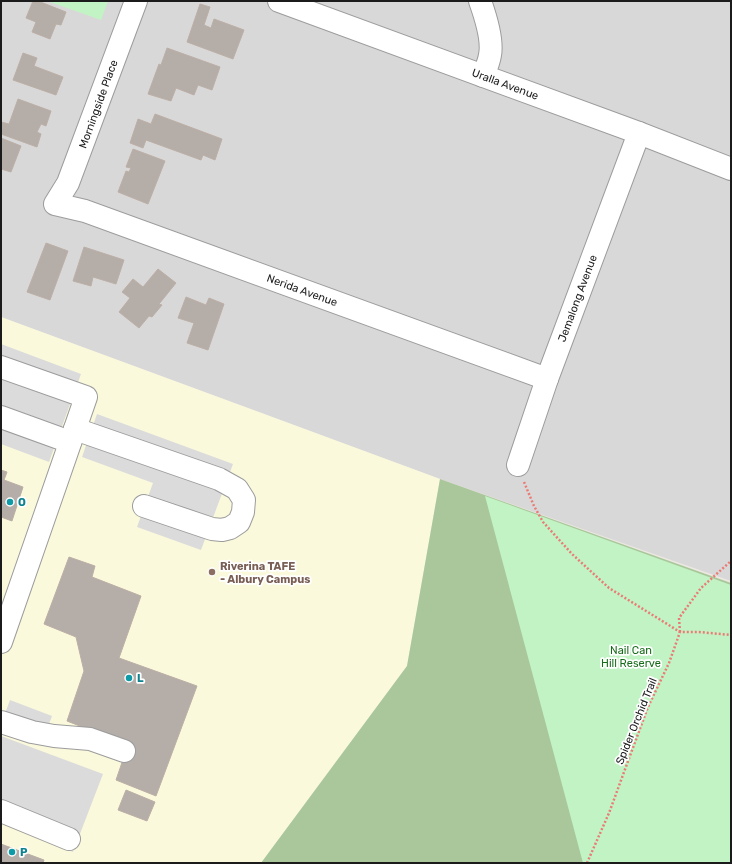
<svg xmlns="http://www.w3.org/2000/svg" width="732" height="864" viewBox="0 0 732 864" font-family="Rubik,sans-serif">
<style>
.residential{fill:#d9d8d8}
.education{fill:#fbf9dc}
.forest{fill:#aac79b}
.park{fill:#c2f3c4}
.parking{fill:#dbdbdb}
.building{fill:#b5ada8;stroke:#bcafa6}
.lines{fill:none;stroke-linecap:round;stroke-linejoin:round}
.minor-casing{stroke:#9c9c9c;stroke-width:24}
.path{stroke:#ea7b75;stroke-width:2.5;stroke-dasharray:2 2;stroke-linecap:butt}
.minor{stroke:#fff;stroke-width:22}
.culture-dot{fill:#0f9aa8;stroke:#fff;stroke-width:1.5}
.education-dot{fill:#8d6e63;stroke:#fff;stroke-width:1.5}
.labels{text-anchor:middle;stroke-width:3.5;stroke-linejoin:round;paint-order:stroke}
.street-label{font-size:11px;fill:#1b1b1b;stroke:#fff}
.culture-label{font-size:11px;font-weight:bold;fill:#0d838f;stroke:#fff;text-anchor:start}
.education-label{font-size:11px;font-weight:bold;fill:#785e54;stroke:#fff;text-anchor:start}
.park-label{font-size:11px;fill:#166c19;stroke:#fff}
</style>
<rect width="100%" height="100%" fill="#ece8e2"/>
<polygon class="residential" points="1,1 731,1 731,581 440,479 1,317"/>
<polygon class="education" points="1,317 440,479 407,666 261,863 1,863"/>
<polygon class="forest" points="440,479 731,583 731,863 261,863 407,666"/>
<g class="park">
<polygon points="47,1 108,1 101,20"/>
<polygon points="485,496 731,585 731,863 583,863"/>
</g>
<g class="parking">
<polygon points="1,344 81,374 49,462 1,444"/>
<polygon points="97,414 233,464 201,550 137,527 153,483 82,457"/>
<polygon points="10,700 52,716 42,743 1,724"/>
<polygon points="1,736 103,774 73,852 1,823"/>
</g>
<g class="building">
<polygon points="33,1 38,1 66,12 61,25 56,24 50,39 32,32 36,22 26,18"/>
<polygon points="200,4 210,7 204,25 211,28 214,19 244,30 233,59 187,42"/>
<polygon points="167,48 220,67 212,90 198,85 194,95 176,88 171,101 148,94 159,64 161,65"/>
<polygon points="23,53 37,58 34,66 63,77 56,95 13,80"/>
<polygon points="18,99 51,111 46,126 41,124 37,132 41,134 37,147 1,134 1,122 9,124"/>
<polygon points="155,114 222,139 215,160 203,155 201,160 146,140 143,148 130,143 138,119 151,124"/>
<polygon points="1,138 21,146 11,172 1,169"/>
<polygon points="133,149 165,161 148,204 118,192 126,171 129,172 131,168 126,167"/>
<polygon points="46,243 68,251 50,300 27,292"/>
<polygon points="84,247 124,260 116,284 93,277 91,286 73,281"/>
<polygon points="158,269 176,283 159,304 162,305 152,317 149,316 139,328 119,312 130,298 122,292 133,279 143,287"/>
<polygon points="186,297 206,305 209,298 224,304 208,350 187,343 194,323 178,318"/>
<polygon points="1,470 7,472 4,480 23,487 12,521 1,517"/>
<polygon points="69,557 95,566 92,577 141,596 119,658 197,686 156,796 116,780 128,745 67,721 84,671 76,637 44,624"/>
<polygon points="126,790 155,802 147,821 118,810"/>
<polygon points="1,844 44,860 43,863 1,863"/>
</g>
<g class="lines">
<defs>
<g id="minor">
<path id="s1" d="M 136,1 L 68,183 L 55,204 L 85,211 L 547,379"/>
<path id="s2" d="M 279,1 L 639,133 L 731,169"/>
<path d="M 480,1 C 485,15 493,40 490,55 C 489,62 486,69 483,76"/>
<polyline points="1,367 86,397 1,642"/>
<polyline points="1,417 70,442"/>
<polyline points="75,429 219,479 237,489 244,500 243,512 239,522 230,528 222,530 212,529 144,506"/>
<path id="s3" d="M 518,465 L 547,379 L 639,133"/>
<polyline points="1,722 32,732 54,736 90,739 124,751"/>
<polyline points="1,811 69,839"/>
</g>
</defs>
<use href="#minor" class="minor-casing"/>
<g class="path">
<polyline points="524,482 534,506 543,522 572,554 609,588 680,632"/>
<polyline points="680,632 679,618 701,588 731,561"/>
<polyline points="587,863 609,813 648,707 669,663 680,632 699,632 731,635"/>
</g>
<use href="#minor" class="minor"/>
</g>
<g class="culture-dot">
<circle cx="10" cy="502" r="4"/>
<circle cx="129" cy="678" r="4"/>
<circle cx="12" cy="852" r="4"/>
</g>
<circle class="education-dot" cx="212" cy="572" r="4"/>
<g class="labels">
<g class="street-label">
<text dy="4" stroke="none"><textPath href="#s2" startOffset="241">Uralla Avenue</textPath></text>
<text transform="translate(98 104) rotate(-70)" y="4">Morningside Place</text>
<text dy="4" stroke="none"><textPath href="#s1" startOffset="481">Nerida Avenue</textPath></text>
<text dy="4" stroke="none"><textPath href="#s3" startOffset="177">Jemalong Avenue</textPath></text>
<text transform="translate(636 721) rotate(-68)" y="4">Spider Orchid Trail</text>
</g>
<g class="culture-label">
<text x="18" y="506">O</text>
<text x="137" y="682">L</text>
<text x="20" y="856">P</text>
</g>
<g class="education-label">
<text x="220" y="570">Riverina TAFE<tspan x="220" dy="13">- Albury Campus</tspan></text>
</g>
<g class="park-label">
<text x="631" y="654">Nail Can<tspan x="631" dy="13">Hill Reserve</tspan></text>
</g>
</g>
<rect width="732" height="864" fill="none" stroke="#1b1b1b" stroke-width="4"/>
</svg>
